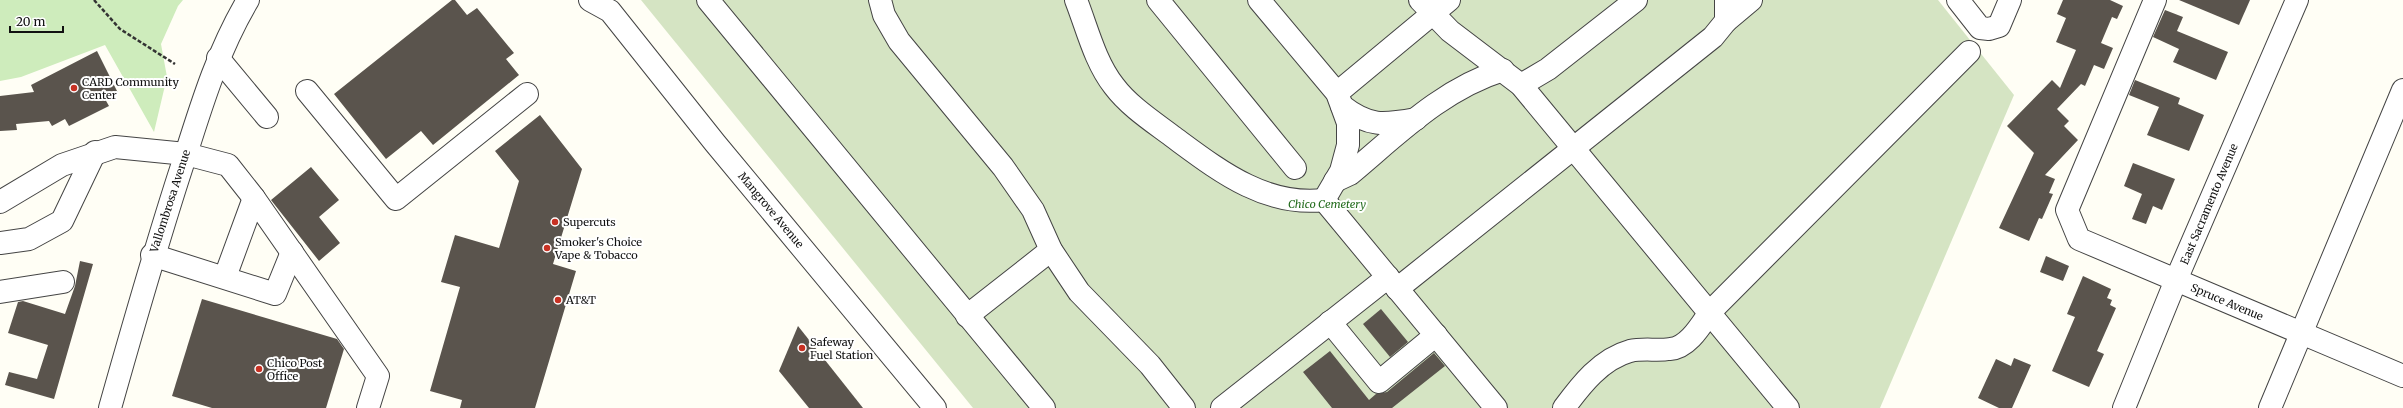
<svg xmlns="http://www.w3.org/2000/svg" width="2403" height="408" viewBox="0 0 2403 408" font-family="Merriweather,serif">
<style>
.green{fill:#ceecbc}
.cemetery{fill:#d5e4c3}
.building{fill:#5a544d}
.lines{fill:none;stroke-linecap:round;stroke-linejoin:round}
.minor-casing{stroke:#444;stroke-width:24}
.path{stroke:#333;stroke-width:2.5;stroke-dasharray:4 2;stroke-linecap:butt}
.minor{stroke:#fff;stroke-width:22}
.poi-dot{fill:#c73123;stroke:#fff;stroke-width:1.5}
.labels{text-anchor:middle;stroke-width:4;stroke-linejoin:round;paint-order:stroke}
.poi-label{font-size:11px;fill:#111;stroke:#fff;text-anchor:start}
.street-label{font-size:11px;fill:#111;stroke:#fff}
.park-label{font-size:11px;font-style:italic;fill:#236c1d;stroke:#fff}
</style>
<rect width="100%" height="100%" fill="#fffef5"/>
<polygon class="green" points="0,0 183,0 178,6 161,44 167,77 154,132 105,45 21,77 0,81"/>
<polygon class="cemetery" points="641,0 1938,0 2014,95 1880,408 973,408"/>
<g class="building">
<polygon points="452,0 455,0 467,15 477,8 514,53 506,59 519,75 433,145 421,131 386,159 334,94"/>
<polygon points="2063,0 2110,0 2123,6 2117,19 2112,17 2101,43 2113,48 2104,69 2094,65 2085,86 2081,84 2057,109 2069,121 2064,126 2078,140 2045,175 2055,179 2049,193 2053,194 2042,219 2039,218 2029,241 1999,228 2034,153 2007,126 2052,80 2060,88 2076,50 2056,42 2066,18 2057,14"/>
<polygon points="2179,0 2250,0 2239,25"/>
<polygon points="2165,10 2183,17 2177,31 2228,52 2216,80 2173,62 2179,49 2153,37"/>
<polygon points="97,51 118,93 105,99 109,106 69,126 65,119 52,126 49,121 16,124 17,130 0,131 0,96 34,92 31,85"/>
<polygon points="2135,80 2180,98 2178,104 2204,115 2189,151 2147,135 2159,107 2129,95"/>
<polygon points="540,115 582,169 553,264 576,271 535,408 460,408 462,400 430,391 460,287 441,282 455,235 499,248 519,181 495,151"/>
<polygon points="2133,163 2175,179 2162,210 2153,206 2146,224 2132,219 2142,194 2124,186"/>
<polygon points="311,167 339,200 319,217 340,243 319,261 271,200"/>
<polygon points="2046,256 2069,266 2063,281 2040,272"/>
<polygon points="80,261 93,264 54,399 5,385 9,372 37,379 48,345 8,333 18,302 23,301 65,314 75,286"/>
<polygon points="2083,276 2111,289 2107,298 2112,300 2110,305 2116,308 2097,351 2104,354 2089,387 2052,371 2075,317 2067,314"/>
<polygon points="202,299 337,339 344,349 326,408 212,408 172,396"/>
<polygon points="1381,309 1408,342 1390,357 1363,324"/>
<polygon points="798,326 863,408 809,408 779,371"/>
<polygon points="1330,351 1369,400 1376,394 1387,392 1434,353 1445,366 1392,408 1332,408 1303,372"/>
<polygon points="2014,358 2031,365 2012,408 1999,408 1978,398 1996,359 2011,366"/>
</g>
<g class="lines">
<defs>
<g id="minor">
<polyline points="590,0 610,11 715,143 935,408"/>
<polyline points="708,0 1044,408"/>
<polyline points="880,0 884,15 899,41 1003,167 1033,210 1051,250 1079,292 1150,365 1184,408"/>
<path d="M 1076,0 C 1087,28 1095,62 1114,86 C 1129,106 1152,121 1172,136 C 1217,169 1264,207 1324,200"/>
<polyline points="1158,0 1295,168"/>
<polyline points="1259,0 1337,93 1348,123 1348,145 1341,171 1324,200"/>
<polyline points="1420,0 1450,31 1521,85 1788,408"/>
<polyline points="1958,0 1980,28 1989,29 1999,26 2010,0"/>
<polyline points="2155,0 2067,210 2079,239 2403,376"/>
<polyline points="1726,21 1751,0"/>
<polyline points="218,58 267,117"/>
<polyline points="1521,85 1548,69 1636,0"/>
<polyline points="307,91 396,199 527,94"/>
<polyline points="1337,93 1449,0"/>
<path d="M 1342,106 C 1369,127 1383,125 1416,119"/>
<path d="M 1335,181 L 1350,174 C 1398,134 1442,89 1503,70"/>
<polyline points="1324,200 1496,408"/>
<polyline points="0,202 62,165 115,147 186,154 228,165 254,198 378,376 368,408"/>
<polyline points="0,243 29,239 62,221 95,152"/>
<polyline points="152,255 275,294 292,252"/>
<polyline points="225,277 254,198"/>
<polyline points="1397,289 1713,37 1726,21 1726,0"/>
<polyline points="0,292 63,282"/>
<polyline points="967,316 1051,250"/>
<polyline points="1330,322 1379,382 1436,335"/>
<path d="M 110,408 C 134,323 158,238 186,154 C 203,100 219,49 248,0"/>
<polyline points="1222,408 1388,277"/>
<path d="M 1564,408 C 1581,385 1601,359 1630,351 C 1643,348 1657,351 1670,349 C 1688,348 1701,325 1710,312 L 1969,52"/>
<polyline points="2124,408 2176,280 2297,0"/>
<polyline points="2270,408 2403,90"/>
</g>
</defs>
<use href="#minor" class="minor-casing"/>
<polyline class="path" points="94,0 120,29 175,64"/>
<use href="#minor" class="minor"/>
</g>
<g class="poi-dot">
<circle cx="74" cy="88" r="4"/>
<circle cx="555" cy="222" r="4"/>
<circle cx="547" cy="248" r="4"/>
<circle cx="558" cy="300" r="4"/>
<circle cx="802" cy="348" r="4"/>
<circle cx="259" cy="369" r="4"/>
</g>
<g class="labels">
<g class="poi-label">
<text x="82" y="86">CARD Community<tspan x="82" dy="13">Center</tspan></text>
<text x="563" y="226">Supercuts</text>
<text x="555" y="246">Smoker's Choice<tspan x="555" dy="13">Vape &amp; Tobacco</tspan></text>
<text x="566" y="304">AT&amp;T</text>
<text x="810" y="346">Safeway<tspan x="810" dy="13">Fuel Station</tspan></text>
<text x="267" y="367">Chico Post<tspan x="267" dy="13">Office</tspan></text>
</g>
<g class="street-label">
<text transform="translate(170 201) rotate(-72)" y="4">Vallombrosa Avenue</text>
<text transform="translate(2209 204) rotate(-67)" y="4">East Sacramento Avenue</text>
<text transform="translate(771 210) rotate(50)" y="4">Mangrove Avenue</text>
<text transform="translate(2227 302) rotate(23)" y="4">Spruce Avenue</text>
</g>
<g class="park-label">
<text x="1327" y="208">Chico Cemetery</text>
</g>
</g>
<path d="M10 26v6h53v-6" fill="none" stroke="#111111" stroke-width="2"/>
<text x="16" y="26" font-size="12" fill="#111111" stroke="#ffffff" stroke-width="3" paint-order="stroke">20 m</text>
</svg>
